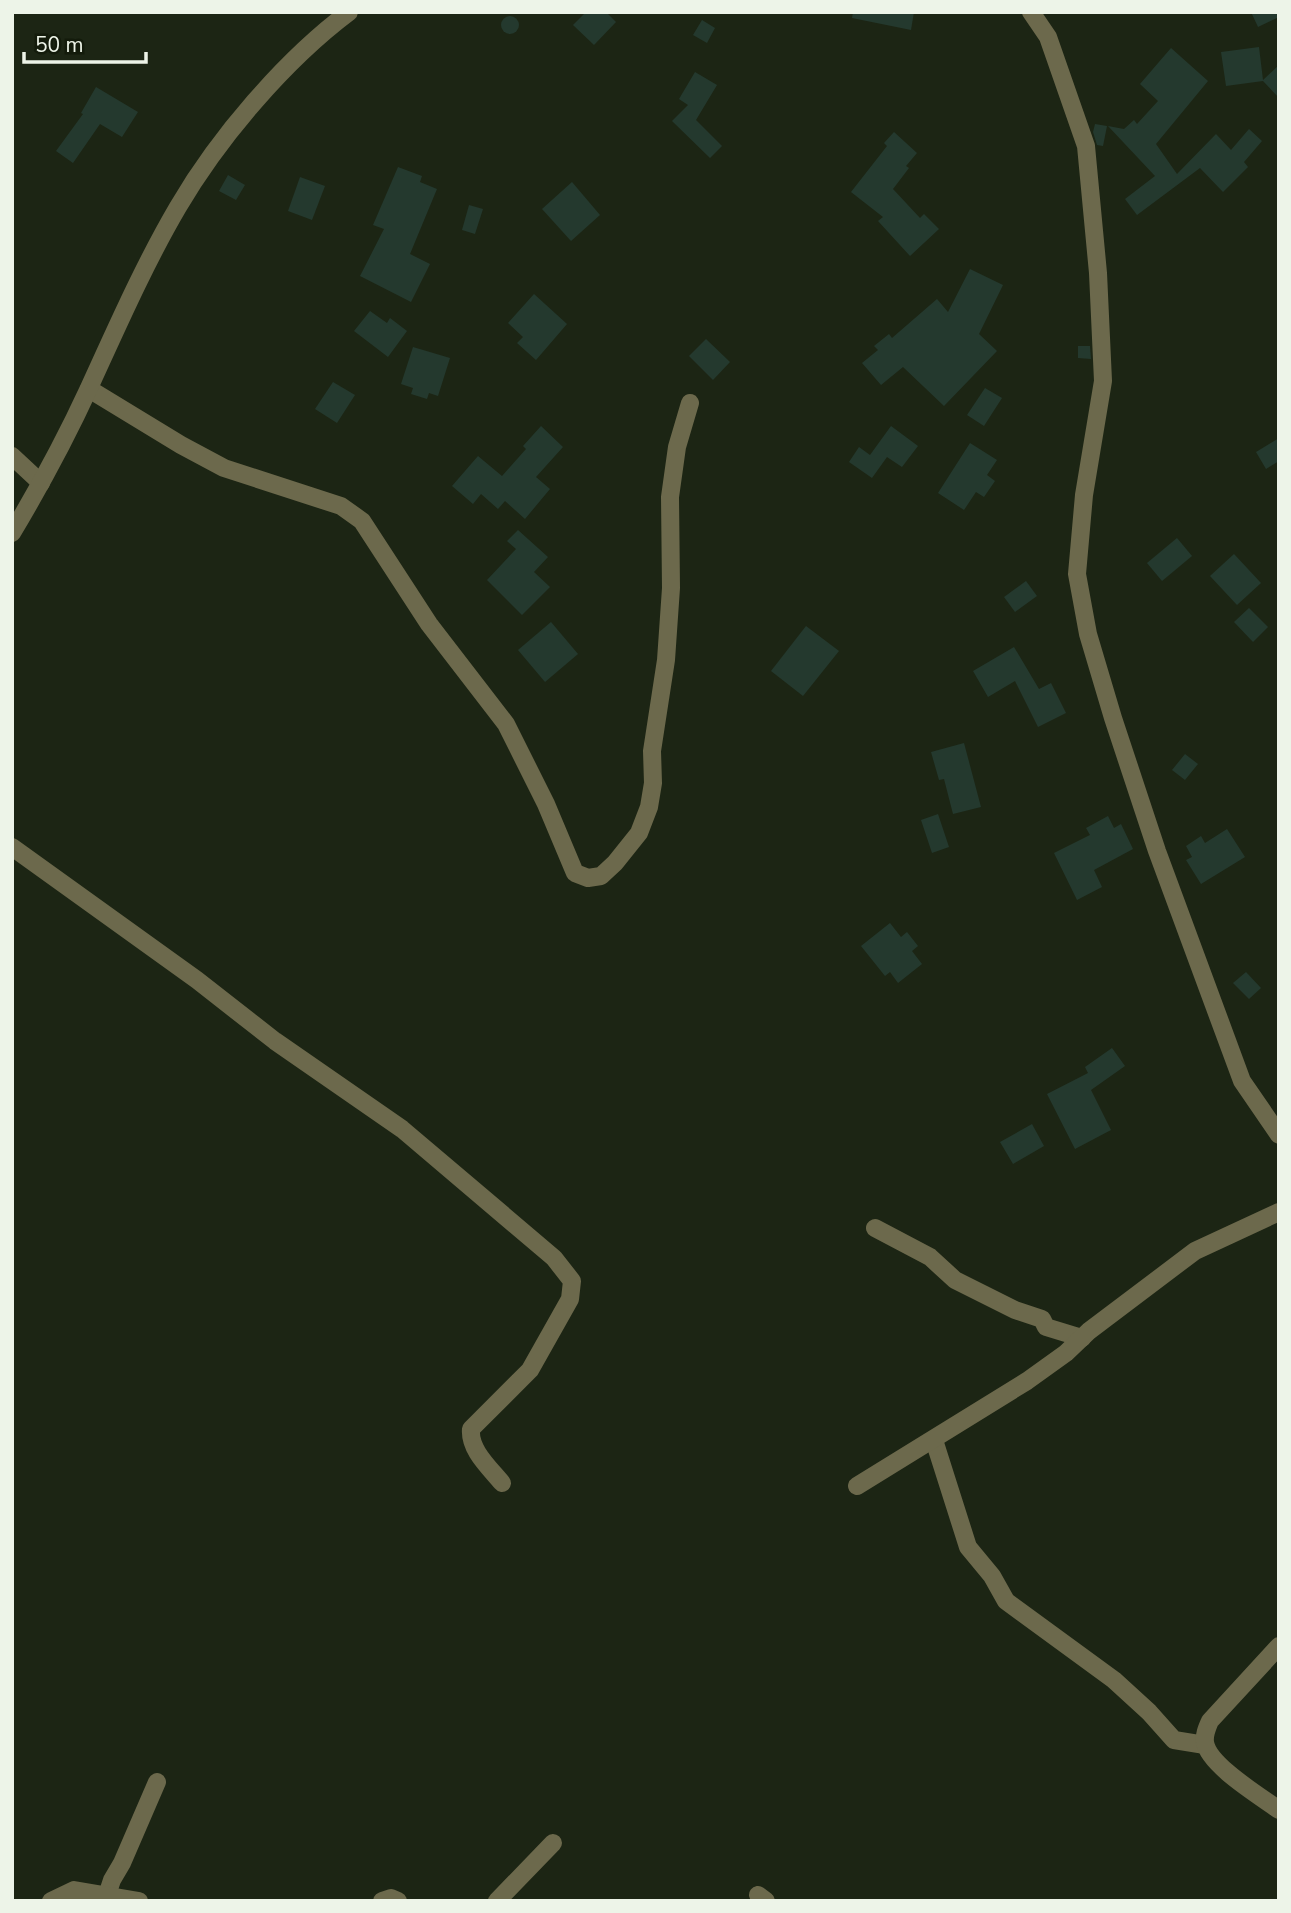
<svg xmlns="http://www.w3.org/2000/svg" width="1291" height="1913" viewBox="0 0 1291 1913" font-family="'Nunito Sans',sans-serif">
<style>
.building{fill:#24392e}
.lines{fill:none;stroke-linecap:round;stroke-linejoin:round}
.minor{stroke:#6c694c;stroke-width:18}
</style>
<rect width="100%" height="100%" fill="#1c2514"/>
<g class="building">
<polygon points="586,12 606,12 616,22 594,45 573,25"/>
<polygon points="853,12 914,12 911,30 852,18"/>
<polygon points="1251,12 1279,12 1279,17 1258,27"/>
<circle cx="510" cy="25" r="9"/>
<polygon points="702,20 715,28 707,43 693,35"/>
<polygon points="1259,47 1263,80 1279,65 1279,98 1263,81 1226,86 1221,52"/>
<polygon points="1171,48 1208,81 1156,144 1177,174 1216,134 1231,150 1249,129 1262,141 1244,162 1248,167 1223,192 1200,168 1137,215 1125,199 1155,176 1108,126 1124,129 1134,120 1137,124 1158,101 1140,84"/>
<polygon points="695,72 717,85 696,120 722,146 710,158 672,121 688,105 679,99"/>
<polygon points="96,87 138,112 122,137 100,124 73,163 56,151 83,114 81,113"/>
<polygon points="1095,124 1107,126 1103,146 1097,145 1093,132"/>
<polygon points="894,132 917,153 906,166 909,168 893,189 920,218 924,214 939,229 910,256 878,221 883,217 851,192 887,146 884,143"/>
<polygon points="398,167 422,176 420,182 437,189 410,254 430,264 411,302 360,276 384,229 373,225"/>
<polygon points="228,175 245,185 236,200 219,191"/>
<polygon points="300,177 325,186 312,220 288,211"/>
<polygon points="572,182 600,215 571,241 542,209"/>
<polygon points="469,205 483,209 475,234 462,230"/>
<polygon points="970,269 1003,285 979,334 997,351 944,406 903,367 881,385 862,363 878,350 874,346 889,334 892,338 937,299 948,312"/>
<polygon points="534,294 567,324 536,360 517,343 523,337 508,323"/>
<polygon points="370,311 387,323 390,318 407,331 388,357 354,331"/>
<polygon points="706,339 730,362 713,380 689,356"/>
<polygon points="1078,346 1090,346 1091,359 1078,358"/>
<polygon points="413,347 450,358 438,396 429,393 427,399 411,394 413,388 401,384"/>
<polygon points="333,382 355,395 337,423 315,409"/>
<polygon points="985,388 1002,398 984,426 967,415"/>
<polygon points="541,426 563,447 536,477 550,489 525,519 505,501 498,509 481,494 473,504 452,486 478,456 502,476 526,449 523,446"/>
<polygon points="891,426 918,446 902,467 887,457 872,478 849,462 859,447 870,455"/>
<polygon points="1279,438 1279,461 1266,469 1256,452"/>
<polygon points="970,443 997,460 987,475 995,481 984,497 976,492 964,510 938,493"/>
<polygon points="518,530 548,557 534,572 550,587 522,615 487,580 516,549 507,541"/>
<polygon points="1177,538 1192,556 1162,581 1147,563"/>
<polygon points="1234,554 1261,583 1237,605 1210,576"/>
<polygon points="1026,581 1037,596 1015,612 1004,597"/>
<polygon points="1249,608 1268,627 1253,642 1234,622"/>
<polygon points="551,622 578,654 545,682 518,650"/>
<polygon points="806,626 839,651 803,696 771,671"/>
<polygon points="1014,647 1039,689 1051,683 1066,713 1038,727 1015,681 988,697 973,671"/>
<polygon points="964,743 981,807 953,814 944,779 939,780 931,752"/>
<polygon points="1185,754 1198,764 1185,780 1172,770"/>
<polygon points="938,814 949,847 932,853 921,820"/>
<polygon points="1108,816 1114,828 1121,824 1133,849 1094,870 1102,887 1077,900 1054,853 1090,835 1086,828"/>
<polygon points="1227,829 1245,857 1201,884 1186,860 1192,857 1186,846 1201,836 1205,843"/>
<polygon points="890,923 901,937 907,932 918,946 912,951 922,964 898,983 890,972 885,976 861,946"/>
<polygon points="1246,972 1261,988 1249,999 1233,983"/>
<polygon points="1112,1048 1125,1066 1091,1090 1111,1130 1075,1149 1047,1094 1088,1073 1085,1067"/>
<polygon points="1032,1124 1044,1146 1013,1164 1000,1142"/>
</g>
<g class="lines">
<g class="minor">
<polyline points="1031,12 1048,37 1086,146 1098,273 1103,381 1084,495 1077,574 1088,634 1113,718 1157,851 1242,1081 1279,1135"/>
<polyline points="89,389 181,445 224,468 341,506 362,521 429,624 506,724 546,804 575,873 588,878 601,876 615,863 639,833 649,807 653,783 652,751 666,660 671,588 670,497 677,447 690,403"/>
<polyline points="12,456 41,483"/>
<path d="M 12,533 C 40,486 66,438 89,388 C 117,327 144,265 178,207 C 219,137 285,60 349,12"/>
<path d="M 12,847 L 197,980 L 275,1041 L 402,1129 L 554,1258 L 572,1281 L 570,1299 L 530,1370 L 471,1429 C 469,1450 490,1468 502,1483"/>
<polyline points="875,1228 930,1257 955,1280 1015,1310 1042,1319 1046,1327 1082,1338"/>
<polyline points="934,1440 968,1547 992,1576 1006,1601 1114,1680 1149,1712 1174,1740 1205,1745"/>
<polyline points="857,1486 1027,1381 1066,1353 1089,1331 1195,1251 1279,1212"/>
<path d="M 1279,1646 L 1210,1721 C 1207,1728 1204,1734 1205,1742 C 1208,1765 1260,1796 1279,1810"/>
<polyline points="107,1895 112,1880 122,1863 157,1782"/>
<polyline points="758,1895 766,1901"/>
<polyline points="51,1901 74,1890 139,1901"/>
<polyline points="382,1901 391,1898 398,1901"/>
<polyline points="497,1901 553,1843"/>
</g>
</g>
<rect width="1291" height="1913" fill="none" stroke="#edf4e8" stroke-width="28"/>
<path d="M24 52v10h122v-10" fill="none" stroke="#edf4e8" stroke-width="3.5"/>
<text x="35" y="52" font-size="21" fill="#edf4e8" stroke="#131b0b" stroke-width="5" paint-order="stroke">50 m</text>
</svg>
